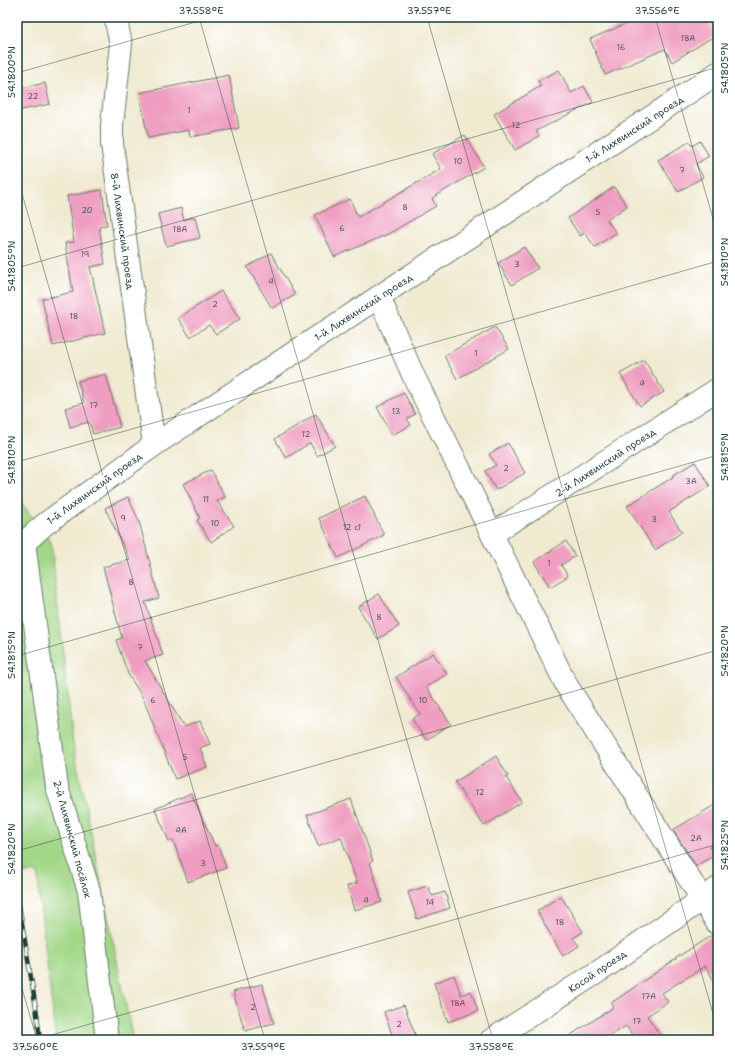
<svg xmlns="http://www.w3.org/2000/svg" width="735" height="1057" viewBox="0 0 735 1057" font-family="'Shantell Sans',sans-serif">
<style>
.green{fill:#a3d788;stroke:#618a5e}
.building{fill:#ef9dc0}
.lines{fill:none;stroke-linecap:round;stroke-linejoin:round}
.street-casing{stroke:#687a6b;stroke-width:24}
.street{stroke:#fff;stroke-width:22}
.rail-casing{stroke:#1f3d34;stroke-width:4.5}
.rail{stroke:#fff;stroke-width:3;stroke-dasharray:9;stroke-linecap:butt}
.ticks{fill:none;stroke:#1f3d34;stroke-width:1;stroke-opacity:0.45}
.labels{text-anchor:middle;stroke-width:3.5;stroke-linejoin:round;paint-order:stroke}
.number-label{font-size:8px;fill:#535557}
.street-label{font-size:10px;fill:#1f3d34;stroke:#fff}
.neatline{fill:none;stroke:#1f3d34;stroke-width:1.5}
.ticks-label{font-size:10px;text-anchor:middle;fill:#1f3d34}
</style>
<rect width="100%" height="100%" fill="#fff"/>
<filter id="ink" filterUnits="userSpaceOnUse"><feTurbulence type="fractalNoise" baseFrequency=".025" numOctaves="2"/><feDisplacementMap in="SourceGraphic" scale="8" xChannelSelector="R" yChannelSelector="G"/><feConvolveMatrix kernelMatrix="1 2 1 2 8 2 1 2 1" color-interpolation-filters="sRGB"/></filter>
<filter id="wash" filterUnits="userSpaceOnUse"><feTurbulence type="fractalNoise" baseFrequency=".012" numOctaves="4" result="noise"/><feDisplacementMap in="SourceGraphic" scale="16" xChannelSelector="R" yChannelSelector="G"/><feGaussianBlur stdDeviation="0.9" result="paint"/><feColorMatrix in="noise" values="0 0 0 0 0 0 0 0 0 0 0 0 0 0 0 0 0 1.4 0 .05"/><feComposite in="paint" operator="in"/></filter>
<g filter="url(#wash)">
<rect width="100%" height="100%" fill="#f0ead1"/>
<polygon class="green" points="17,497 51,542 73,744 133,1040 56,1040 39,895 38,872 17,874"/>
<g id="blocks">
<g class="building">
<polygon points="642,17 706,17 716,35 672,62 665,49 605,75 590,39"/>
<polygon points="559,70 571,93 584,86 593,102 536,131 539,136 515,150 494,114 541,86 538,81"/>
<polygon points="229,75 239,128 190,137 189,130 148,138 139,93"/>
<polygon points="45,83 50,104 17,111 17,89"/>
<polygon points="465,135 484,167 432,198 436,206 388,234 334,257 315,215 350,199 358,217 441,169 432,154"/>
<polygon points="700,141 709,156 696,164 703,177 678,192 658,160 689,142 692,146"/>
<polygon points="614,187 627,206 607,220 616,233 595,247 585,233 580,236 568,218"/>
<polygon points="102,190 107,225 99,226 105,264 90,267 105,333 53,346 42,299 73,292 65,243 74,242 67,196"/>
<polygon points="181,208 184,220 195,217 200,238 166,246 158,214"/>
<polygon points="524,247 538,268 512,285 498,263"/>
<polygon points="271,253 295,295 272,308 247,267"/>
<polygon points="221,291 240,319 216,334 209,325 190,337 178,318"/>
<polygon points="495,327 509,349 457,379 444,356"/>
<polygon points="644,360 664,392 640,406 620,374"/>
<polygon points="106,374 120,427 93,434 89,422 70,427 65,408 84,403 78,381"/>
<polygon points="404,393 415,414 407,419 411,425 392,435 377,407"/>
<polygon points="316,414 335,446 317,456 310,443 286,458 275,439"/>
<polygon points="508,443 525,473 496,490 485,471 496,465 489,454"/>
<polygon points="695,462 710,486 669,512 682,532 655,550 627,506 673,477 672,476"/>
<polygon points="211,470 225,497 217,501 234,526 211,542 197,520 200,518 183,484"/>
<polygon points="365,496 384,535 338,558 319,518"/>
<polygon points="128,497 139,521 159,598 145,602 163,655 145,661 184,727 200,721 210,744 200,748 207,767 175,779 143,698 128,674 116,640 122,638 103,567 130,560 105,508"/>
<polygon points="566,541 575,556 561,565 568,576 550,587 534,562"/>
<polygon points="379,594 399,626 378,639 358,607"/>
<polygon points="433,653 447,674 426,687 451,724 426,740 412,719 420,714 396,677"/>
<polygon points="496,756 508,776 506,777 522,802 484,826 455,782"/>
<polygon points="191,793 215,846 218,845 226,868 188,882 173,840 169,841 155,809"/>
<polygon points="351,799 373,861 370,862 382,902 354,910 347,886 357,883 341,837 318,846 307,815"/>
<polygon points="718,803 718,841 709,847 714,855 696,866 673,830"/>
<polygon points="428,886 432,896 445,892 450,908 417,919 408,892"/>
<polygon points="561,896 583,932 573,938 579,946 563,956 537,911"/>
<polygon points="712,935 718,936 718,987 705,966 662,993 668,1002 647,1016 663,1040 636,1040 626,1026 604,1040 563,1040 614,1007 611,1003 676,959 676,958"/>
<polygon points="454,975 461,995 471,991 478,1011 448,1022 434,983"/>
<polygon points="262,984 274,1023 245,1031 233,992"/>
<polygon points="404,1005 417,1040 394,1040 384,1012"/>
</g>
</g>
</g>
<g filter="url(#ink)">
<use href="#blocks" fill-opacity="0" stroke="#687a6b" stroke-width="1"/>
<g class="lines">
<defs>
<g id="street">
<polyline points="115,17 121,44 112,125 112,144 154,445"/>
<polyline points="379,297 413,375 567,686 718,924"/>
<polyline points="492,534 718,389"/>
<polyline points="24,543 57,787 89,891 107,1040"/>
<polyline points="17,552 24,543 45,524 154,445 718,73"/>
<polyline points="491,1040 604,968 718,888"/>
</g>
</defs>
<use href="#street" class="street-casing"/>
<use href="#street" class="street"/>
<defs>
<polyline id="rail" points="17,893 37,1014 40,1040"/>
</defs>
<use href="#rail" class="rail-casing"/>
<use href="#rail" class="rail"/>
</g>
</g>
<path class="ticks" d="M 199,17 L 493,1040M 427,17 L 718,1031M 655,17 L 718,236M 17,73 L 213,17M 17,176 L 265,1040M 17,268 L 718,67M 17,462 L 718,261M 17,656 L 718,455M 17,851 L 718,650M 17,971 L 37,1040M 34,1040 L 718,844M 712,1040 L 718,1038"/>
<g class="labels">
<g class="number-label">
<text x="688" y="41">18А</text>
<text x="621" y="50">16</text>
<text x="33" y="99">22</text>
<text x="189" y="113">1</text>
<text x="516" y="128">12</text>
<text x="458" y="164">10</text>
<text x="682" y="173">7</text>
<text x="405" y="210">8</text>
<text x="87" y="213">20</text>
<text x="598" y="215">5</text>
<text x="342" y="231">6</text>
<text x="180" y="232">18А</text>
<text x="85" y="257">19</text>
<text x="517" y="267">3</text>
<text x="271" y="284">4</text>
<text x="215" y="307">2</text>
<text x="74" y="319">18</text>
<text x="476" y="356">1</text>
<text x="642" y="386">4</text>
<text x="94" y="408">17</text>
<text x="396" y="414">13</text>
<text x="306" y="437">12</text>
<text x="506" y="471">2</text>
<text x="691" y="484">3А</text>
<text x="206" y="502">11</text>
<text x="123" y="521">9</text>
<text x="654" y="522">3</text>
<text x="215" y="526">10</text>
<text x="352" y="530">12 с1</text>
<text x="549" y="566">1</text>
<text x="131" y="585">8</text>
<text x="379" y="620">8</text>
<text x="140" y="650">7</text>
<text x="153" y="703">6</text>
<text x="423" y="703">10</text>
<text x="185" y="760">5</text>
<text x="480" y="795">12</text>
<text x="181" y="833">4А</text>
<text x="696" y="841">2А</text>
<text x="203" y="866">3</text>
<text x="366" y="903">4</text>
<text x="430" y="905">14</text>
<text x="560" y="925">18</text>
<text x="649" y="999">17А</text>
<text x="458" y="1006">18А</text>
<text x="253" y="1010">2</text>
<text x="637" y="1024">17</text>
<text x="399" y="1027">2</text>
</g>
<g class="street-label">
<text transform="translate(634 129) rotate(-33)" y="4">1-й Лихвинский проезд</text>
<text transform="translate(123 231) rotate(82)" y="4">8-й Лихвинский проезд</text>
<text transform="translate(363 307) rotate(-33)" y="4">1-й Лихвинский проезд</text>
<text transform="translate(605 462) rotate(-33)" y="4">2-й Лихвинский проезд</text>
<text transform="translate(94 488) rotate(-36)" y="4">1-й Лихвинский проезд</text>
<text transform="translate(73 839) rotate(75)" y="4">2-й Лихвинский посёлок</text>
<text transform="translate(597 971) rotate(-34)" y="4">Косой проезд</text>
</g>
</g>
<rect width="735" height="1057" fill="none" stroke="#fff" stroke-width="44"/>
<rect x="22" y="22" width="691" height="1013" class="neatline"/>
<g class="ticks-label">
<text x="201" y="14">37.558°E</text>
<text x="429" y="14">37.557°E</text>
<text x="657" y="14">37.556°E</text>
<text transform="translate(724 68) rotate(-90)" y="4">54.1805°N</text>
<text transform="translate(11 72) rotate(-90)" y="4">54.1800°N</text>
<text transform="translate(724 262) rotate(-90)" y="4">54.1810°N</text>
<text transform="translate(11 266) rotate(-90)" y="4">54.1805°N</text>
<text transform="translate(724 457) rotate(-90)" y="4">54.1815°N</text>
<text transform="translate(11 460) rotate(-90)" y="4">54.1810°N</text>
<text transform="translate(724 651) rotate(-90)" y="4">54.1820°N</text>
<text transform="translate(11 655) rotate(-90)" y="4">54.1815°N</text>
<text transform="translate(724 845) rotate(-90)" y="4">54.1825°N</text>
<text transform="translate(11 849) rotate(-90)" y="4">54.1820°N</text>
<text x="35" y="1050">37.560°E</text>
<text x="263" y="1050">37.559°E</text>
<text x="491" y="1050">37.558°E</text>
</g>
</svg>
